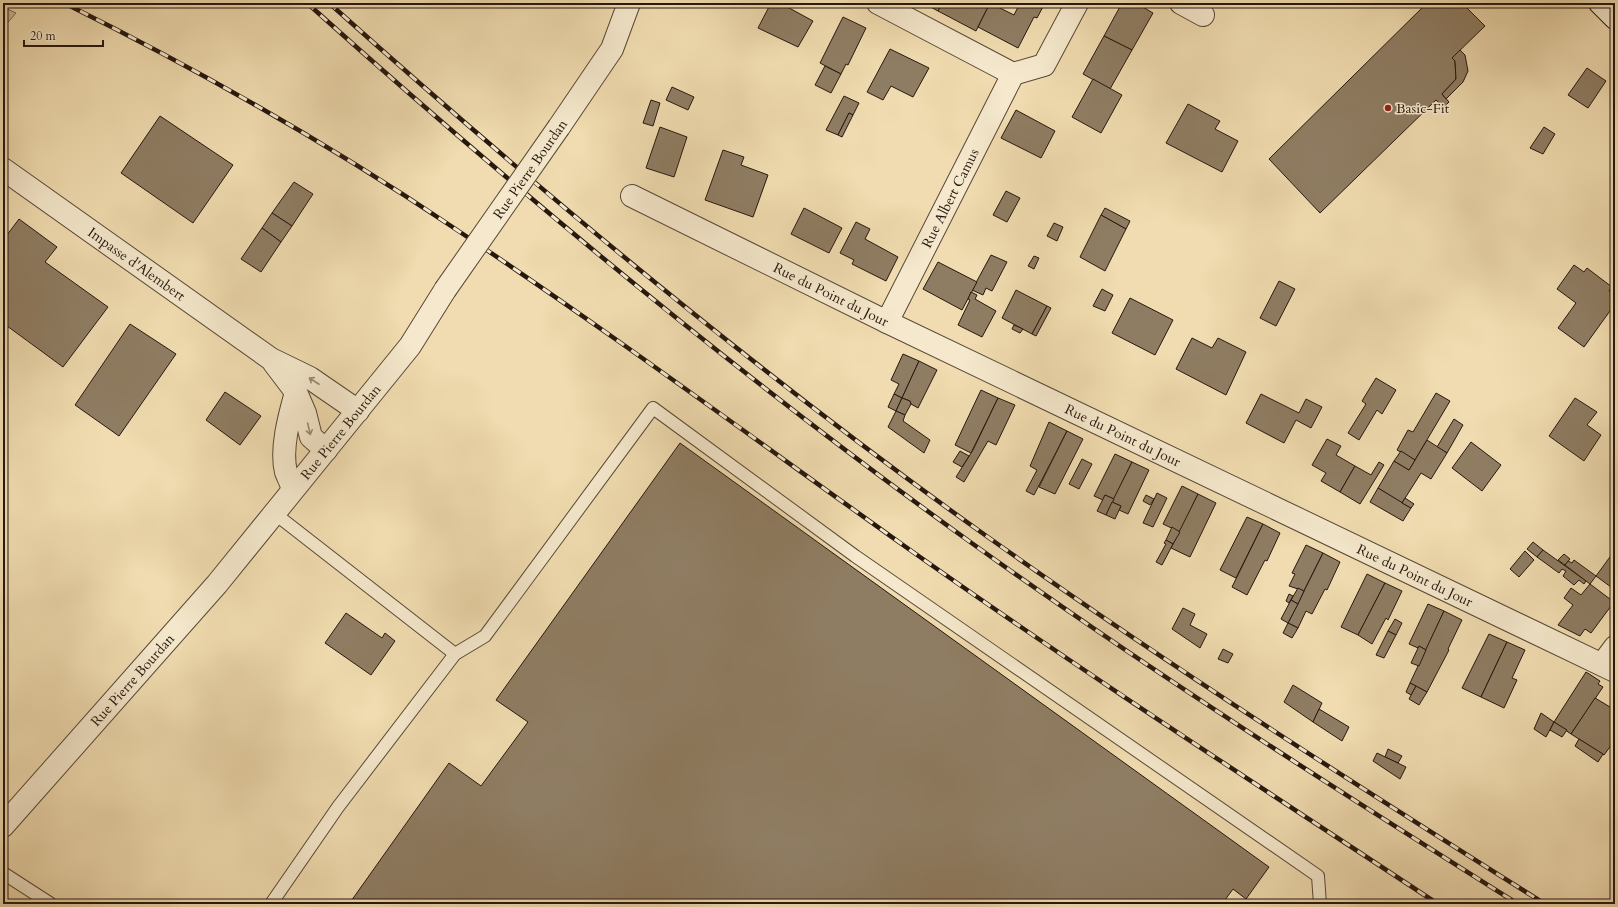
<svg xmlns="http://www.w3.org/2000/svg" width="1618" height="907" viewBox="0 0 1618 907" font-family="Cardo,serif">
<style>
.grass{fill:#cebb95;stroke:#7a6952}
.building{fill:#8f7d63;stroke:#26170f}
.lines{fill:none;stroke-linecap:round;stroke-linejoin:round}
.service-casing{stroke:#584837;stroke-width:14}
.minor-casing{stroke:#584837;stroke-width:24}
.tertiary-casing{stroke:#584837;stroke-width:24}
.secondary-casing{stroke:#26170f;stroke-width:24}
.service{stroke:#f5e8cc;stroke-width:12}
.minor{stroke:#f5e8cc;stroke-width:22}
.tertiary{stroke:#f5e8cc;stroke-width:22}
.secondary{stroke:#f5e8cc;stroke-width:22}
.rail-casing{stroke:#26170f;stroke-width:4.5}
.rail{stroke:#f5e8cc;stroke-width:3;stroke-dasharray:9;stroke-linecap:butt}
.tertiary-bridge-casing{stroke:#584837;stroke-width:24;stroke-linecap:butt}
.tertiary-bridge{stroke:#f5e8cc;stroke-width:22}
.oneway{stroke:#988a77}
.poi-dot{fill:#8f2418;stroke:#f5e8cc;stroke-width:1.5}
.labels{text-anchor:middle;stroke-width:3;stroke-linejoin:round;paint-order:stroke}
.poi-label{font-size:14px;fill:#26170f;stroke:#f5e8cc;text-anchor:start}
.street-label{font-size:14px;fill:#26170f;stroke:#f5e8cc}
</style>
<rect width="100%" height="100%" fill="#f0dcb0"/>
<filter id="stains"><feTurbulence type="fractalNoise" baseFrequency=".005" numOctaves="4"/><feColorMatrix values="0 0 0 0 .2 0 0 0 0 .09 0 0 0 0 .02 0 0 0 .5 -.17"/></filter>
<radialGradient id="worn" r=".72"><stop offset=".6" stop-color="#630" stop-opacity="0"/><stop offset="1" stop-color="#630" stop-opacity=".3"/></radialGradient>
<polygon class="grass" points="3,7 16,13 3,28"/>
<g class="building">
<polygon points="771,3 780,3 813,21 798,47 758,28"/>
<polygon points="923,3 942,3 938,11"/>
<polygon points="942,3 990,3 976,31 938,11"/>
<polygon points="990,3 1014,15 1020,3 1045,3 1037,18 1034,17 1018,48 978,27"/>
<polygon points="1122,3 1136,3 1153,13 1132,50 1104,36"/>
<polygon points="1427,3 1462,3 1485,26 1452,58 1455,61 1456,79 1442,94 1449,102 1444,107 1436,100 1320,213 1269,159"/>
<polygon points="843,17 866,28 848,65 846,64 841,74 820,63"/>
<polygon points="1104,36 1132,50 1110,89 1083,74"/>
<polygon points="890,49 929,68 913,97 891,86 883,100 867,92"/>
<polygon points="1460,50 1465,55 1468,71 1463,82 1446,99 1442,94 1456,79 1455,61 1452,58"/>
<polygon points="825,66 841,74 831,93 815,85"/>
<polygon points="1587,68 1606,81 1588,108 1568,95"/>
<polygon points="1093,79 1122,95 1101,133 1072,117"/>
<polygon points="672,87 694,97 688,110 666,100"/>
<polygon points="844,96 859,103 853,115 849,113 838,135 826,130"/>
<polygon points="651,100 660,103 653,126 643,123"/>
<polygon points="1188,104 1220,121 1215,129 1238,141 1222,172 1166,143"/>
<polygon points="1016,110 1055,131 1041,158 1001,138"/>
<polygon points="849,113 853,115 842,137 838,135"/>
<polygon points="160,116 233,165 193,223 121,173"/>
<polygon points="660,127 687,137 674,177 646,168"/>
<polygon points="1544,127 1555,134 1543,154 1530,148"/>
<polygon points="723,150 744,157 741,165 768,175 753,217 705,200"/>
<polygon points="294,182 313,194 292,226 272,213"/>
<polygon points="1006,191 1020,198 1007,222 993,215"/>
<polygon points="804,208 842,228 829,253 791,234"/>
<polygon points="1105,208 1130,221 1126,229 1101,215"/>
<polygon points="272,213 292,226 281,242 262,228"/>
<polygon points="1101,215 1126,229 1105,271 1080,257"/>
<polygon points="19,219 57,247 45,262 108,307 63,367 3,323 3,231 7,235"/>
<polygon points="856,222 870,229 865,239 898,257 886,281 852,264 854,260 840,253"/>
<polygon points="1054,223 1063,227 1057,241 1047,236"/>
<polygon points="262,228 281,242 261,272 241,259"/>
<polygon points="991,255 1007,262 992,291 986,288 983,295 972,290"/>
<polygon points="1034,256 1039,258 1034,269 1028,266"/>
<polygon points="938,262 977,282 962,310 923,289"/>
<polygon points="1574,265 1584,272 1587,268 1612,287 1609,291 1615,294 1615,304 1584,347 1558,328 1576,303 1557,289"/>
<polygon points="1279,281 1295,289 1276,326 1260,318"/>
<polygon points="1102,289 1113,295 1105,311 1093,306"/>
<polygon points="1016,290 1047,306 1032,334 1002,318"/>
<polygon points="971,292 977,295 975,299 996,311 982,337 958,325 970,300 968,299"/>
<polygon points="1130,298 1173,320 1155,355 1112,333"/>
<polygon points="1047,306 1051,308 1036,336 1032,334"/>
<polygon points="130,324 176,354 119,436 75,405"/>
<polygon points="1014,325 1023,329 1020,333 1012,329"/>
<polygon points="1192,338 1212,348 1218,338 1246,352 1226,395 1176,369"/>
<polygon points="903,354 919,361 902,398 894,394 899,384 891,380"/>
<polygon points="919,361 937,370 918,408 911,404 910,401 902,398"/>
<polygon points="1376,378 1396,390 1382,414 1377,410 1359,440 1348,433 1366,404 1362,401"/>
<polygon points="981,390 998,398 971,453 955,445"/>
<polygon points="225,392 261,416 240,445 206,420"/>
<polygon points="1436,393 1450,401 1415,460 1397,450 1408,430 1413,432"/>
<polygon points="894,394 902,398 896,411 888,407"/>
<polygon points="1261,394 1299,413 1306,399 1322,407 1311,428 1296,420 1284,443 1246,423"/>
<polygon points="902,398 910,401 911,404 905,415 896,411"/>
<polygon points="998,398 1015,405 996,445 988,441 964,482 956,477 973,450"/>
<polygon points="1575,398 1597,412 1587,425 1601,435 1584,461 1549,436"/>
<polygon points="896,411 905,415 903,421 930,440 924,453 888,427"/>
<polygon points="1454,419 1463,425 1447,453 1437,447"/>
<polygon points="1049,422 1067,431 1034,495 1026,491 1037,470 1030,466"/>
<polygon points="1615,429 1615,438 1610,434"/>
<polygon points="1067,431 1083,439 1055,494 1039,487"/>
<polygon points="1327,439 1341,446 1336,455 1355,466 1340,492 1321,481 1326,473 1312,465"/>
<polygon points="1427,440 1447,453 1431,479 1421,473 1402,503 1378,488 1394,461 1409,470"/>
<polygon points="1471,442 1501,465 1482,491 1452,468"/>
<polygon points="680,443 1269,867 1246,899 1233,889 1222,904 349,904 449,763 481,786 528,722 496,700"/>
<polygon points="960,451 969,456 962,467 953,462"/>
<polygon points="1401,451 1415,460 1409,470 1394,461"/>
<polygon points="1115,454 1132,462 1114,499 1105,495 1103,500 1094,496"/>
<polygon points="1082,459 1092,464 1079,489 1069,484"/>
<polygon points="1132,462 1149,470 1128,514 1119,510 1121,506 1112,502"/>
<polygon points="1379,462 1384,465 1360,504 1340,492 1355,466 1371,475"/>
<polygon points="1182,486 1198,494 1180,532 1163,524"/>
<polygon points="1378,488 1411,508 1403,521 1370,502"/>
<polygon points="1157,493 1167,498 1153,527 1143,523"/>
<polygon points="1198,494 1216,503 1190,557 1171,548"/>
<polygon points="1105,495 1114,499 1106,515 1097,511"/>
<polygon points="1146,495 1154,499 1150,505 1143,501"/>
<polygon points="1405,498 1414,504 1411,508 1402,503"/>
<polygon points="1112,502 1121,506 1115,519 1106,515"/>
<polygon points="1247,517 1263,524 1236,578 1220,570"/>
<polygon points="1263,524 1280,533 1267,561 1265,560 1247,595 1232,587"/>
<polygon points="1172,527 1180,532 1173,544 1166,540"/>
<polygon points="1166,540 1173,544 1162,565 1156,562 1166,544 1164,543"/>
<polygon points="1533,542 1543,550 1537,557 1527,549"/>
<polygon points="1306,545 1323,553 1304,591 1289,586 1295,574 1292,573"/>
<polygon points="1543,550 1586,581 1584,584 1579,580 1574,585 1563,576 1566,571 1562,569 1559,573 1537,557"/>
<polygon points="1615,550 1615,590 1596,576"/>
<polygon points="1525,551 1534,560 1519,577 1510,569"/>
<polygon points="1323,553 1340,562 1327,590 1325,589 1312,614 1306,611 1298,628 1288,623"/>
<polygon points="1564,554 1570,559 1565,565 1558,560"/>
<polygon points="1574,560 1596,576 1590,584 1565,565 1568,561 1572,563"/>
<polygon points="1367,574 1385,583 1358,635 1341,627"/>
<polygon points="1385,583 1402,591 1388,620 1386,618 1372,644 1358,635"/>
<polygon points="1590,584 1614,602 1591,633 1585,629 1580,636 1558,625 1573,605 1564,598 1571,588 1581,595"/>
<polygon points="1298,588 1304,591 1298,604 1291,600"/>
<polygon points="1289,594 1293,596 1289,603 1286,601"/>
<polygon points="1291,600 1298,604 1288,623 1281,619"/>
<polygon points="1428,604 1444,611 1426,650 1419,646 1418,648 1409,644"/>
<polygon points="1183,608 1195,614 1190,625 1207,634 1200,648 1172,629"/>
<polygon points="1444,611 1462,620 1448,649 1449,650 1427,692 1410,683"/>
<polygon points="346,613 382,638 385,633 395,641 371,675 325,643"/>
<polygon points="1395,619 1402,623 1396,635 1388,631"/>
<polygon points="1288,623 1298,628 1292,638 1283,633"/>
<polygon points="1388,631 1396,635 1384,658 1376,655"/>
<polygon points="1489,634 1507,642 1481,697 1462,688"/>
<polygon points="1507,642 1525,650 1512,678 1517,680 1504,708 1481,697"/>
<polygon points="1419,646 1426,650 1419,666 1411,663"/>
<polygon points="1223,649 1233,654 1228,663 1218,659"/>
<polygon points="1586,672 1600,681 1598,684 1603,687 1571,734 1554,722"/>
<polygon points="1410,683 1416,686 1411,695 1406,692"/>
<polygon points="1293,685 1322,703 1313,722 1284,702"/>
<polygon points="1416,686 1427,692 1419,705 1409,699"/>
<polygon points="1595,698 1615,710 1615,740 1604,755 1571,734"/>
<polygon points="1319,709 1349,727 1342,741 1313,722"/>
<polygon points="1541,713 1554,722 1546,737 1534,729"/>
<polygon points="1554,722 1567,730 1562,737 1550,730"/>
<polygon points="1579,739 1603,754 1598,762 1575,746"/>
<polygon points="1388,749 1402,756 1398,763 1385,757"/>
<polygon points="1377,753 1406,767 1400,779 1373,761"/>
</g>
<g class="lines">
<defs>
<g id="service">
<polyline points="274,513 455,654"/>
<polyline points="3,873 51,904"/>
<polyline points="271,904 338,807 455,654 485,636 653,408 855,556 1318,876 1320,904"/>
</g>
<g id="minor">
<polyline points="878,3 1013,74 1044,65 1077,3"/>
<polyline points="1181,3 1203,15"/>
<path id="s1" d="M 3,169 L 271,359 L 310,378 L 358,411"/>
<path id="s2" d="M 632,196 L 887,322 L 1615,671"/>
<path id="s3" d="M 887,322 L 1013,74"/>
<polyline points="274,363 296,392 305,413 311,437 326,450"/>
<path d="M 293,489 C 291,483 288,477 286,472 C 280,449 290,414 296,392"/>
<polyline points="1603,663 1615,647"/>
</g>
<g id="tertiary">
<polyline points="559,127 612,49 629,3"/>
<path id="s4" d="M 3,826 L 217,584 L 410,346 L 445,290"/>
</g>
<polyline id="secondary" points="1600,3 1615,18"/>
</defs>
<use href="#service" class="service-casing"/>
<use href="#minor" class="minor-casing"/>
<use href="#tertiary" class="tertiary-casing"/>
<use href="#secondary" class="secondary-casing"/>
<use href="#service" class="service"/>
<use href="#minor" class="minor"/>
<use href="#tertiary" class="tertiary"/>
<use href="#secondary" class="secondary"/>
<defs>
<g id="rail">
<path d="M 64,3 C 197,69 327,143 451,226 C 604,328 753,438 903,545 C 1078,669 1259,786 1438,904"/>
<path d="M 307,3 C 520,194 740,377 973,544 C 1150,671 1334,788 1518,904"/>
<path d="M 329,3 C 539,191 756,372 985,535 C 1168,665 1356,785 1545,904"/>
</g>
</defs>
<use href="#rail" class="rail-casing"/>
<use href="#rail" class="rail"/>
<defs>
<polyline id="tertiary-bridge" points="445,290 559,127"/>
</defs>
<use href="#tertiary-bridge" class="tertiary-bridge-casing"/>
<use href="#tertiary-bridge" class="tertiary-bridge"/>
</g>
<defs><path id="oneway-shaft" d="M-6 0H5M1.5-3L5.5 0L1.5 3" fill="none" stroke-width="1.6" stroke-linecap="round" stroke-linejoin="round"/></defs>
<g class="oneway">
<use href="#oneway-shaft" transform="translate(314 381) rotate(-147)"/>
<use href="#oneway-shaft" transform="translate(309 429) rotate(77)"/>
</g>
<circle class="poi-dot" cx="1388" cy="108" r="4"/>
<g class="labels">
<g class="poi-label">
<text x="1396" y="113">Basic-Fit</text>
</g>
<g class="street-label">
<text transform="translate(530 169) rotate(-55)" y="5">Rue Pierre Bourdan</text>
<text dy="5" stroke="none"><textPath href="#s3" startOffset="139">Rue Albert Camus</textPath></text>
<text dy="5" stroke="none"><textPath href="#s1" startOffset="164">Impasse d'Alembert</textPath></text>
<text dy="5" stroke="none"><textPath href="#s2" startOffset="222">Rue du Point du Jour</textPath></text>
<text dy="5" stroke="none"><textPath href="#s4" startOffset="519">Rue Pierre Bourdan</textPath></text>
<text dy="5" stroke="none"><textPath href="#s2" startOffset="546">Rue du Point du Jour</textPath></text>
<text dy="5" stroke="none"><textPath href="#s2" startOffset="870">Rue du Point du Jour</textPath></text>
<text dy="5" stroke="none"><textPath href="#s4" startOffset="195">Rue Pierre Bourdan</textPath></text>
</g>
</g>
<rect width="1618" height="907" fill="none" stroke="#f0dcb0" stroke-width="16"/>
<rect x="4" y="4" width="1610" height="899" fill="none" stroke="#26170f" stroke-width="2"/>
<rect x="8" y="8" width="1602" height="891" fill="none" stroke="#26170f"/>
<path d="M24 40v6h79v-6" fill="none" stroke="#26170f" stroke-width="2"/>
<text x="30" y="40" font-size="12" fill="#26170f" stroke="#f5e8cc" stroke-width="3" paint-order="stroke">20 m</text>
<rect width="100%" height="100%" filter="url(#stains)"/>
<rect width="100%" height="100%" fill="url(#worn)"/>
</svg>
